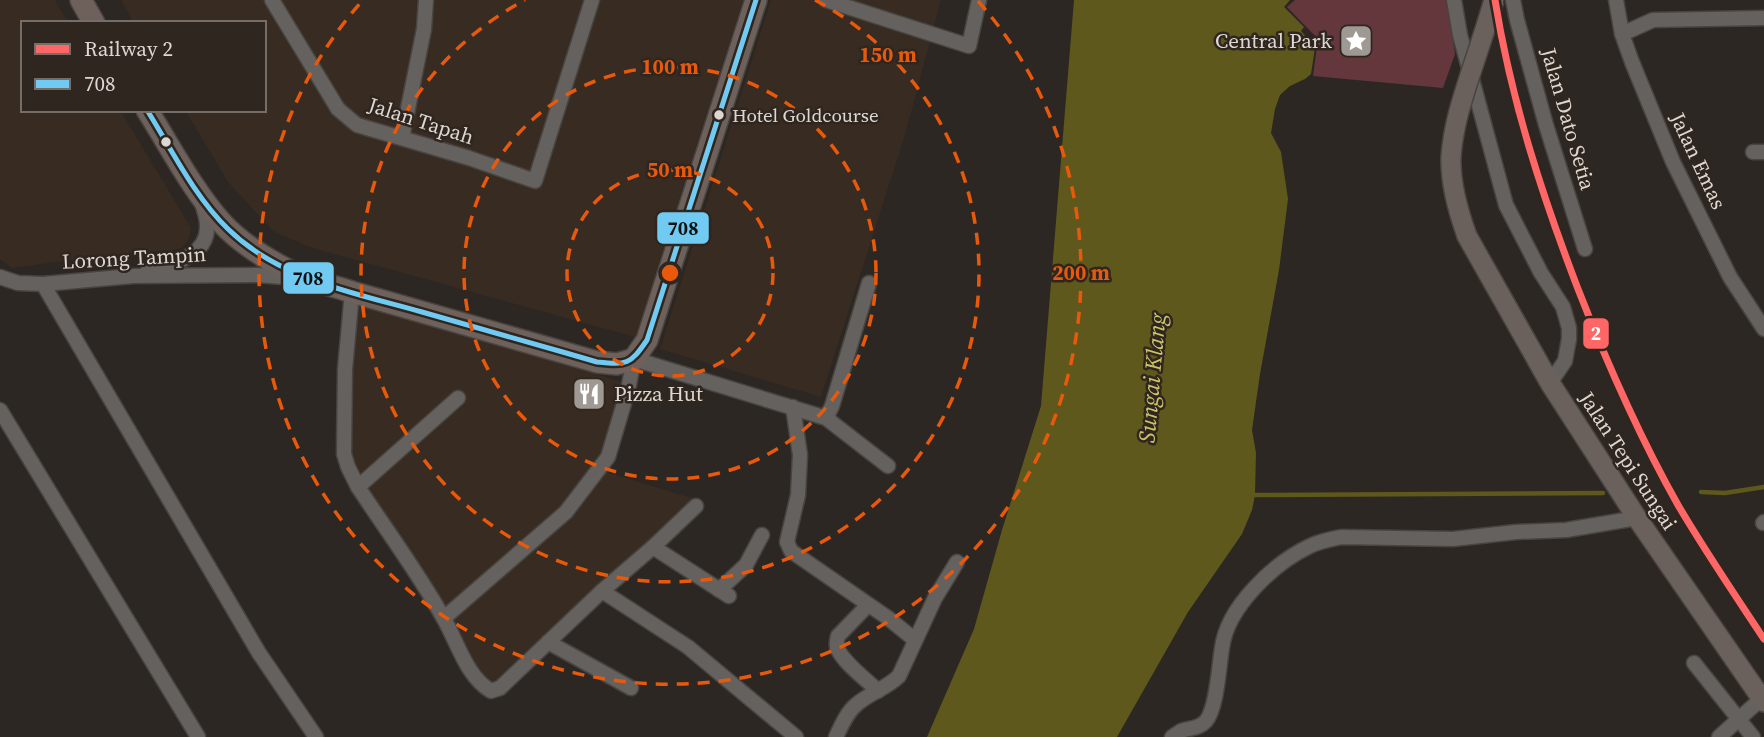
<svg xmlns="http://www.w3.org/2000/svg" width="1764" height="737" viewBox="0 0 1764 737" font-family="'Source Serif 4',serif">
<style>
.built{fill:#382b21}
.green{fill:#63373c}
.water{fill:#5e581d}
.lines{fill:none;stroke-linecap:round;stroke-linejoin:round}
.stream{stroke:#5e581d;stroke-width:4.5}
.minor-casing{stroke:#484440;stroke-width:17}
.major-casing{stroke:#484440;stroke-width:22}
.highway-casing{stroke:#484440;stroke-width:24}
.minor{stroke:#65615e;stroke-width:14}
.major{stroke:#6a615d;stroke-width:19}
.highway{stroke:#6e615b;stroke-width:21}
.major-bridge-casing{stroke:#484440;stroke-width:22;stroke-linecap:butt}
.major-bridge{stroke:#6a615d;stroke-width:19}
.bus-1-casing{stroke:#2f261f;stroke-width:10}
.bus-1{stroke:#71caf2;stroke-width:5}
.rail-1-casing{stroke:#2f261f;stroke-width:12}
.rail-1{stroke:#f66;stroke-width:7}
.ring{fill:none;stroke:#e8590c;stroke-width:3.5;stroke-dasharray:12 9}
.bus-dot{fill:#ddd7d2;stroke:#2f261f;stroke-width:2.5}
.labels{text-anchor:middle;stroke-width:5;stroke-linejoin:round;paint-order:stroke}
.bus-label{font-size:19px;fill:#ddd7d2;stroke:#2f261f;text-anchor:start}
.poi-label{font-size:21px;fill:#ddd7d2;stroke:#2f261f;text-anchor:end}
.street-label{font-size:21px;fill:#ddd7d2;stroke:#2f261f}
.water-label{font-size:23px;font-style:italic;fill:#ccc468;stroke:#2f261f}
.centre{fill:#e8590c;stroke:#2f261f;stroke-width:3.5}
.ring-label{font-size:21px;text-anchor:middle;font-weight:bold;fill:#e8590c;stroke:#2f261f;stroke-width:5;stroke-linejoin:round;paint-order:stroke}
.line-badge{stroke:#2f261f;stroke-width:2.5}
.badge-label{font-size:19px;text-anchor:middle;font-weight:bold;fill:#fff}
.pale-badge-label{font-size:19px;text-anchor:middle;font-weight:bold;fill:#111}
</style>
<rect width="100%" height="100%" fill="#2c2722"/>
<g class="built">
<polygon points="0,0 55,0 68,23 23,23 23,110 120,110 191,228 189,238 182,248 173,250 100,256 12,268 0,259"/>
<polygon points="121,0 743,0 635,337 309,247 273,231 228,182 185,110 264,110 264,23 134,23"/>
<polygon points="771,0 941,0 905,135 821,397 660,349"/>
<polygon points="357,304 622,382 601,455 593,468 695,499 497,684 492,686 485,681 358,477 349,454 350,366"/>
</g>
<polygon class="green" points="1295,0 1447,0 1455,54 1443,88 1313,76 1318,39 1287,7"/>
<polygon class="water" points="1074,0 1290,0 1284,7 1304,27 1301,31 1309,40 1312,37 1316,41 1311,74 1305,79 1290,86 1280,95 1275,109 1271,133 1281,152 1288,199 1279,270 1260,374 1252,430 1256,453 1255,495 1252,510 1242,534 1188,612 1117,737 927,737 974,629 1002,530 1041,406"/>
<g class="lines">
<g class="stream">
<polyline points="1701,492 1725,493 1764,487"/>
<polyline points="1250,495 1603,493"/>
</g>
<defs>
<g id="minor">
<polyline points="272,0 338,109 357,125 469,158 535,181 592,0"/>
<polyline points="826,0 969,46 979,0"/>
<polyline points="1454,0 1460,35 1506,205 1541,273 1563,307 1569,328 1569,339 1565,361 1550,383"/>
<polyline points="1513,0 1517,20 1546,125 1585,249"/>
<polyline points="1616,0 1622,34 1632,62 1673,162 1730,277 1764,329"/>
<polyline points="1622,34 1653,20 1764,18"/>
<polyline points="402,138 424,29 426,0"/>
<polyline points="1753,152 1764,152"/>
<path d="M 147,272 C 171,264 209,257 207,225 C 207,217 204,211 202,203"/>
<polyline points="0,277 18,283 43,284 133,276 258,275 295,278"/>
<polyline points="43,284 259,653 316,737"/>
<path d="M 352,292 L 345,369 L 344,454 L 348,467 L 358,487 C 387,531 419,574 444,619 C 458,643 466,676 491,691 L 500,688 L 602,591 L 653,547 L 696,506"/>
<polyline points="793,407 800,455 798,495 787,542 791,551 888,618 915,640"/>
<polyline points="0,410 198,737"/>
<polyline points="826,418 832,406 869,283"/>
<polyline points="358,487 458,398"/>
<polyline points="1763,523 1764,522"/>
<polyline points="653,547 729,596"/>
<polyline points="719,590 746,565 762,535"/>
<polyline points="602,591 688,647 796,737"/>
<path d="M 868,605 L 838,636 C 837,641 836,642 837,647 C 841,661 868,681 878,691"/>
<polyline points="444,618 566,512 608,457 628,390 634,359 826,418 888,466"/>
<polyline points="548,642 631,688"/>
<polyline points="1694,663 1753,737"/>
<path d="M 836,737 C 841,726 847,712 857,704 C 870,693 887,688 899,676 L 935,598 L 957,562"/>
<path d="M 1172,737 C 1175,735 1178,733 1181,731 C 1189,728 1199,729 1206,721 C 1217,708 1219,665 1222,648 C 1227,607 1274,563 1310,546 C 1320,541 1331,539 1341,537 L 1453,539 L 1516,532 L 1566,530 L 1637,518"/>
<polyline points="1719,737 1761,699"/>
</g>
<polyline id="major" points="1467,236 1550,383 1637,518 1764,702"/>
<g id="highway">
<polyline points="81,0 94,23"/>
<path d="M 147,110 C 171,148 192,189 221,222 C 239,242 263,257 286,269 C 307,280 330,285 352,292 L 597,362 L 617,364 L 634,359 L 647,340 L 756,0"/>
</g>
</defs>
<use href="#minor" class="minor-casing"/>
<use href="#major" class="major-casing"/>
<use href="#highway" class="highway-casing"/>
<use href="#minor" class="minor"/>
<use href="#major" class="major"/>
<use href="#highway" class="highway"/>
<defs>
<path id="major-bridge" d="M 1467,236 C 1458,211 1450,184 1451,157 C 1453,127 1462,100 1471,72 C 1479,48 1487,24 1494,0"/>
</defs>
<use href="#major-bridge" class="major-bridge-casing"/>
<use href="#major-bridge" class="major-bridge"/>
<defs>
<path id="bus-1" d="M 147,110 C 172,150 194,196 228,229 C 280,280 355,293 422,312 C 481,329 539,345 597,362 C 627,365 630,365 647,340 L 756,0"/>
</defs>
<use href="#bus-1" class="bus-1-casing"/>
<use href="#bus-1" class="bus-1"/>
<defs>
<path id="rail-1" d="M 1495,0 C 1511,100 1542,195 1578,289 C 1607,363 1639,436 1678,505 C 1705,551 1735,595 1764,639"/>
</defs>
<use href="#rail-1" class="rail-1-casing"/>
<use href="#rail-1" class="rail-1"/>
</g>
<g class="ring">
<circle cx="670" cy="273" r="103"/>
<circle cx="670" cy="273" r="206"/>
<path d="M815 0A309 309 0 1 1 525 0"/>
<path d="M978 1A411 411 0 1 1 362 1"/>
</g>
<defs>
<symbol id="sight-square" viewBox="-11 -11 22 22"><rect x="-9" y="-9" width="18" height="18" rx="4" fill="#9f9994" stroke="#2f261f"/><path d="M0-6L1.8-2.2L6-1.7L2.9 1.2L3.7 5.4L0 3.3L-3.7 5.4L-2.9 1.2L-6-1.7L-1.8-2.2Z" fill="#fff"/></symbol>
<symbol id="restaurant-square" viewBox="-11 -11 22 22"><rect x="-9" y="-9" width="18" height="18" rx="4" fill="#9f9994" stroke="#2f261f"/><path d="M-5-6h1v4h1v-4h1v4h1v-4h1v5L-1.5 .5V6h-2V.5L-5-1ZM5-6V6H3V1.5H1.5Q1.5-4 5-6Z" fill="#fff"/></symbol>
</defs>
<g fill-rule="evenodd">
<use href="#sight-square" x="1337" y="22" width="38" height="38"/>
<use href="#restaurant-square" x="570" y="375" width="38" height="38"/>
</g>
<g class="bus-dot">
<circle cx="719" cy="115" r="6"/>
<circle cx="166" cy="142" r="6"/>
</g>
<g class="labels">
<g class="bus-label">
<text x="732" y="122">Hotel Goldcourse</text>
</g>
<g class="poi-label">
<text x="1332" y="48">Central Park</text>
<text x="614" y="401" text-anchor="start">Pizza Hut</text>
</g>
<g class="street-label">
<text transform="translate(1568 119) rotate(74)" y="7">Jalan Dato Setia</text>
<text transform="translate(421 121) rotate(18)" y="7">Jalan Tapah</text>
<text transform="translate(1698 161) rotate(65)" y="7">Jalan Emas</text>
<text transform="translate(134 258) rotate(-3)" y="7">Lorong Tampin</text>
<text transform="translate(1628 461) rotate(57)" y="7">Jalan Tepi Sungai</text>
</g>
<g class="water-label">
<text transform="translate(1152 378) rotate(-85)" y="8">Sungai Klang</text>
</g>
</g>
<circle cx="670" cy="273" r="10" class="centre"/>
<g class="ring-label">
<text x="888" y="62">150 m</text>
<text x="670" y="74">100 m</text>
<text x="670" y="177">50 m</text>
<text x="1081" y="280">200 m</text>
</g>
<g class="line-badge">
<rect x="656" y="211" width="54" height="34" rx="7" fill="#71caf2"/>
<rect x="282" y="261" width="53" height="34" rx="7" fill="#71caf2"/>
<rect x="1582" y="317" width="28" height="33" rx="7" fill="#f66"/>
</g>
<g class="badge-label">
<text x="1596" y="340">2</text>
</g>
<g class="pale-badge-label">
<text x="683" y="235">708</text>
<text x="308" y="285">708</text>
</g>
<rect x="21" y="21" width="245" height="91" fill="#2f261f" stroke="#756d67" stroke-width="2"/>
<rect x="35" y="44" width="35" height="10" fill="#ff6666" stroke="#756d67" stroke-width="2"/>
<text x="84" y="56" font-size="21" fill="#ddd7d2">Railway 2</text>
<rect x="35" y="79" width="35" height="10" fill="#71caf2" stroke="#756d67" stroke-width="2"/>
<text x="84" y="91" font-size="21" fill="#ddd7d2">708</text>
</svg>
